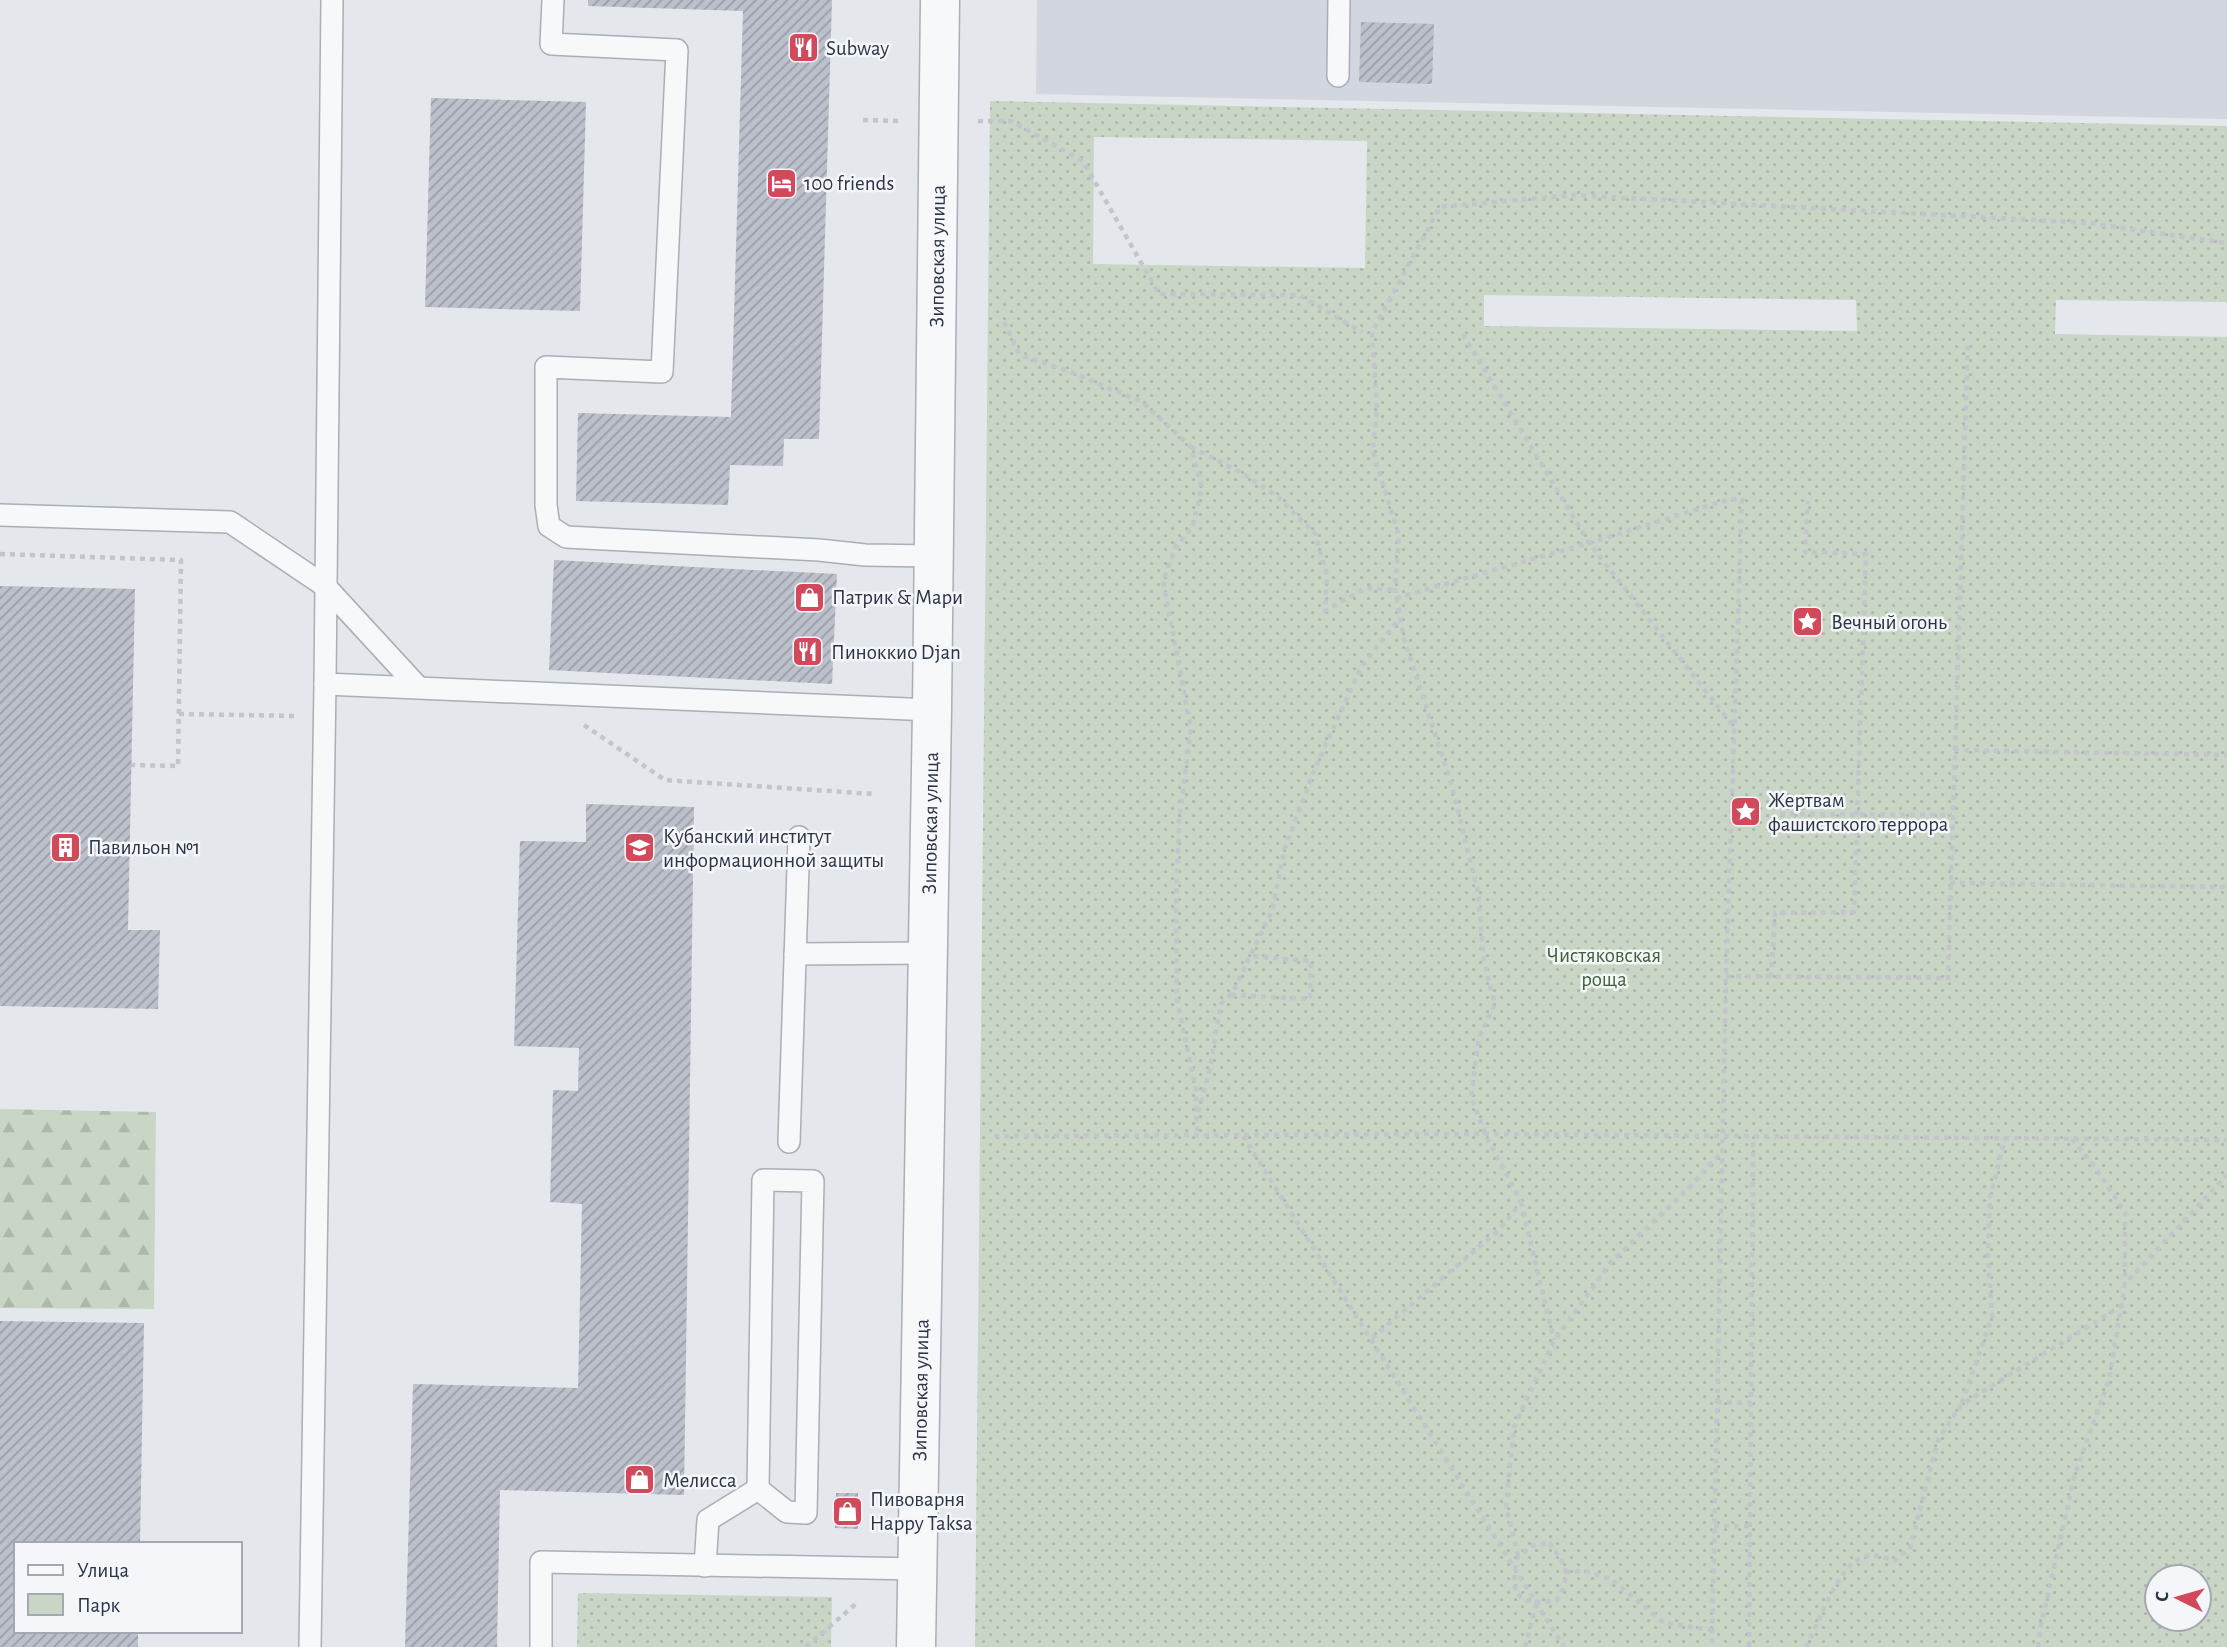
<svg xmlns="http://www.w3.org/2000/svg" width="2227" height="1647" viewBox="0 0 2227 1647" font-family="'Alegreya Sans',sans-serif">
<style>
.built{fill:#d2d6de}
.green{fill:url(#green-dots);fill-rule:evenodd}
.forest{fill:url(#forest-firs)}
.building{fill:url(#building-hatch)}
.lines{fill:none;stroke-linecap:round;stroke-linejoin:round}
.service-casing{stroke:#a9aeb7;stroke-width:24}
.tertiary-casing{stroke:#a9aeb7;stroke-width:41}
.path{stroke:#c2c5cb;stroke-width:4.5;stroke-dasharray:5 5;stroke-linecap:butt}
.service{stroke:#f7f8fa;stroke-width:21}
.tertiary{stroke:#f7f8fa;stroke-width:38}
.labels{text-anchor:middle;stroke-width:5;stroke-linejoin:round;paint-order:stroke}
.poi-label{font-size:21px;fill:#2b3445;stroke:#f4f6f9;text-anchor:start}
.street-label{font-size:21px;fill:#2b3445;stroke:#f4f6f9}
.park-label{font-size:21px;fill:#3f6138;stroke:#f4f6f9}
</style>
<defs>
<pattern id="green-dots" width="8" height="8" patternUnits="userSpaceOnUse" patternTransform="scale(1.75)"><rect width="8" height="8" fill="#c9d6c5"/><path d="M2 2h.1M6 6h.1" fill="none" stroke="#adb8ab" stroke-width="1.8" stroke-linecap="round"/></pattern>
<pattern id="forest-firs" width="22" height="20" patternUnits="userSpaceOnUse" patternTransform="scale(1.75)"><rect width="22" height="20" fill="#c9d6c5"/><path d="M5 1l3.5 6h-7zM16 11l3.5 6h-7z" fill="#adb8ab"/></pattern>
<pattern id="building-hatch" width="6" height="6" patternUnits="userSpaceOnUse" patternTransform="scale(1.75)"><rect width="6" height="6" fill="#bbc0ca"/><path d="M-1 1l2-2M0 6l6-6M5 7l2-2" fill="none" stroke="#989da6"/></pattern>
</defs>
<rect width="100%" height="100%" fill="#e4e7ec"/>
<polygon class="built" points="1037,0 2227,0 2227,119 1036,94"/>
<g class="green">
<path d="M 990,101 L 2227,126 L 2227,302 L 2056,300 L 2055,334 L 2227,337 L 2227,1647 L 975,1647 ZM 1094,137 L 1367,141 L 1365,268 L 1093,264 ZM 1484,295 L 1856,300 L 1857,331 L 1484,326 ZM 2157,1577 L 2199,1577 L 2199,1619 L 2157,1619 Z"/>
<polygon points="578,1593 832,1597 831,1647 577,1647"/>
</g>
<polygon class="forest" points="0,1109 156,1112 154,1309 0,1308"/>
<g class="building">
<polygon points="588,0 832,0 819,439 784,439 783,466 730,465 728,505 576,501 578,413 731,417 743,11 588,6"/>
<polygon points="1361,22 1434,24 1432,84 1359,82"/>
<polygon points="431,98 586,102 580,311 425,307"/>
<polygon points="554,560 837,574 832,684 549,670"/>
<polygon points="0,586 135,589 128,930 160,930 158,1009 0,1006"/>
<polygon points="586,804 694,807 684,1495 500,1490 497,1647 405,1647 413,1384 578,1388 582,1204 550,1202 553,1090 578,1091 579,1048 514,1046 520,841 586,842"/>
<polygon points="0,1321 144,1323 140,1544 16,1544 16,1631 138,1631 138,1647 0,1647"/>
<polygon points="836,1493 858,1493 858,1529 835,1528"/>
</g>
<g class="lines">
<defs>
<g id="service">
<polyline points="553,0 551,44 677,50 662,372 546,367 546,505 549,526 566,537 819,550 865,555 933,556"/>
<polyline points="1338,76 1339,0"/>
<polyline points="0,515 230,522 325,586 418,687"/>
<polyline points="325,684 932,710"/>
<polyline points="795,954 928,953"/>
<polyline points="789,1142 799,837"/>
<polygon points="763,1180 813,1181 806,1513 787,1512 758,1489"/>
<polyline points="705,1566 708,1520 758,1489"/>
<polyline points="310,1647 325,684 332,0"/>
<polyline points="541,1647 541,1562 917,1569"/>
</g>
<g id="tertiary">
<path id="s1" d="M 916,1647 L 932,710 L 940,0"/>
</g>
</defs>
<use href="#service" class="service-casing"/>
<use href="#tertiary" class="tertiary-casing"/>
<g class="path">
<polyline points="863,120 902,121"/>
<polyline points="978,121 1011,121 1083,161 1159,294 1299,295 1362,332"/>
<polyline points="1004,322 1020,355 1071,372 1142,402 1191,447 1202,488 1192,528 1176,546 1163,581 1191,729 1179,820 1176,909 1177,999 1196,1090 1197,1135"/>
<polyline points="1463,334 1589,543 1734,727"/>
<polyline points="1191,447 1240,472 1278,497 1315,534 1327,575 1325,611 1366,588 1395,590"/>
<polyline points="0,554 181,560 178,766 131,765"/>
<polyline points="1396,598 1589,543 1727,500 1742,499 1726,976 1712,1647"/>
<polyline points="179,714 296,716"/>
<polyline points="584,725 665,780 874,794"/>
<polyline points="1954,750 2227,755"/>
<polyline points="1780,814 1952,815"/>
<polyline points="1950,883 2227,887"/>
<polyline points="1726,976 1948,978 1968,341"/>
<polyline points="1771,977 1775,913 1854,912 1866,554 1805,552 1808,501"/>
<polyline points="1231,995 1310,999 1311,961 1250,956"/>
<polyline points="1198,1112 1209,1073 1221,1004 1233,992 1272,911 1285,848 1314,771 1361,667 1400,618"/>
<polyline points="994,1136 1485,1134 2227,1140"/>
<polyline points="1243,1136 1564,1647"/>
<polyline points="2072,1139 2096,1168 2125,1213 2125,1283"/>
<polyline points="1521,1202 1554,1340"/>
<polyline points="1372,1338 1499,1230 1521,1202 1485,1134 1471,1096 1479,1037 1495,1004 1484,962 1478,892 1451,783 1404,639 1395,590 1399,536 1373,452 1377,407 1372,332 1440,207 1572,195 2089,223 2227,243"/>
<polyline points="1717,1402 1752,1403"/>
<polyline points="1962,1403 1992,1317 1988,1255 1990,1198 2005,1138"/>
<polyline points="1714,1526 1750,1526"/>
<path d="M 1549,1543 C 1566,1563 1572,1577 1557,1600 C 1516,1607 1509,1595 1518,1556 L 1532,1546 Z"/>
<polyline points="1518,1556 1506,1506 1514,1427 1554,1341 1611,1262 1688,1189 1723,1150"/>
<polyline points="1565,1572 1584,1571 1611,1579 1664,1623 1712,1630"/>
<polyline points="806,1647 857,1603"/>
<polyline points="1525,1647 1536,1605"/>
<polyline points="1749,1647 1753,1137"/>
<path d="M 1806,1647 C 1817,1625 1839,1566 1862,1557 C 1873,1553 1884,1557 1894,1561 L 1910,1548 L 1938,1440 L 1961,1405 L 2121,1306"/>
<polyline points="2038,1647 2041,1625 2075,1474 2109,1380 2125,1284 2227,1175"/>
</g>
<use href="#service" class="service"/>
<use href="#tertiary" class="tertiary"/>
</g>
<defs>
<symbol id="restaurant-square" viewBox="-11 -11 22 22"><rect x="-9" y="-9" width="18" height="18" rx="4" fill="#d1495b" stroke="#f4f6f9"/><path d="M-5-6h1v4h1v-4h1v4h1v-4h1v5L-1.5 .5V6h-2V.5L-5-1ZM5-6V6H3V1.5H1.5Q1.5-4 5-6Z" fill="#fff"/></symbol>
<symbol id="hotel-square" viewBox="-11 -11 22 22"><rect x="-9" y="-9" width="18" height="18" rx="4" fill="#d1495b" stroke="#f4f6f9"/><path d="M-6-4.5h1.5V1H6V5H4.5V3h-9V5H-6ZM-4 0a1.8 1.8 0 1 1 3.6 0ZM.5 0V-2.5h3Q6-2.5 6 0Z" fill="#fff"/></symbol>
<symbol id="shop-square" viewBox="-11 -11 22 22"><rect x="-9" y="-9" width="18" height="18" rx="4" fill="#d1495b" stroke="#f4f6f9"/><path d="M-5-2.5h2.3a2.7 3.5 0 0 1 5.4 0H5L5.5 6h-11ZM-1.5-2.5h3a1.5 2.3 0 0 0-3 0Z" fill="#fff"/></symbol>
<symbol id="sight-square" viewBox="-11 -11 22 22"><rect x="-9" y="-9" width="18" height="18" rx="4" fill="#d1495b" stroke="#f4f6f9"/><path d="M0-6L1.8-2.2L6-1.7L2.9 1.2L3.7 5.4L0 3.3L-3.7 5.4L-2.9 1.2L-6-1.7L-1.8-2.2Z" fill="#fff"/></symbol>
<symbol id="building-square" viewBox="-11 -11 22 22"><rect x="-9" y="-9" width="18" height="18" rx="4" fill="#d1495b" stroke="#f4f6f9"/><path d="M-4-6H4V6H1V3H-1V6H-4ZM-2.5-4.3h1.7v1.8h-1.7ZM.8-4.3h1.7v1.8H.8ZM-2.5-1h1.7V.8h-1.7ZM.8-1h1.7V.8H.8Z" fill="#fff"/></symbol>
<symbol id="university-square" viewBox="-11 -11 22 22"><rect x="-9" y="-9" width="18" height="18" rx="4" fill="#d1495b" stroke="#f4f6f9"/><path d="M0-5L7-2L0 1L-7-2ZM-4 1L0 2.5L4 1V4Q0 6-4 4Z" fill="#fff"/></symbol>
</defs>
<g fill-rule="evenodd">
<use href="#restaurant-square" x="786" y="30" width="35" height="35"/>
<use href="#hotel-square" x="764" y="166" width="35" height="35"/>
<use href="#shop-square" x="792" y="580" width="35" height="35"/>
<use href="#sight-square" x="1790" y="604" width="35" height="35"/>
<use href="#restaurant-square" x="790" y="634" width="35" height="35"/>
<use href="#sight-square" x="1728" y="794" width="35" height="35"/>
<use href="#building-square" x="48" y="830" width="35" height="35"/>
<use href="#university-square" x="622" y="830" width="35" height="35"/>
<use href="#shop-square" x="622" y="1462" width="35" height="35"/>
<use href="#shop-square" x="830" y="1494" width="35" height="35"/>
</g>
<g class="labels">
<g class="poi-label">
<text x="826" y="55">Subway</text>
<text x="804" y="190">100 friends</text>
<text x="832" y="604">Патрик &amp; Мари</text>
<text x="1831" y="629">Вечный огонь</text>
<text x="831" y="659">Пиноккио Djan</text>
<text x="1768" y="807">Жертвам<tspan x="1768" dy="24">фашистского террора</tspan></text>
<text x="663" y="843">Кубанский институт<tspan x="663" dy="24">информационной защиты</tspan></text>
<text x="88" y="854">Павильон №1</text>
<text x="663" y="1487">Мелисса</text>
<text x="870" y="1506">Пивоварня<tspan x="870" dy="24">Happy Taksa</tspan></text>
</g>
<g class="street-label">
<text dy="7" stroke="none"><textPath href="#s1" startOffset="1391">Зиповская улица</textPath></text>
<text dy="7" stroke="none"><textPath href="#s1" startOffset="824">Зиповская улица</textPath></text>
<text dy="7" stroke="none"><textPath href="#s1" startOffset="257">Зиповская улица</textPath></text>
</g>
<g class="park-label">
<text x="1604" y="962">Чистяковская<tspan x="1604" dy="24">роща</tspan></text>
</g>
</g>
<rect x="14" y="1542" width="228" height="91" fill="#f4f6f9" stroke="#a4a8b1" stroke-width="2"/>
<rect x="28" y="1565" width="35" height="10" fill="#f7f8fa" stroke="#a4a8b1" stroke-width="2"/>
<text x="77" y="1577" font-size="21" fill="#2b3445">Улица</text>
<rect x="28" y="1594" width="35" height="21" fill="#c9d6c5" stroke="#a4a8b1" stroke-width="2"/>
<text x="77" y="1612" font-size="21" fill="#2b3445">Парк</text>
<g transform="translate(2178 1598) rotate(275)"><circle r="33" fill="#f4f6f9" stroke="#a4a8b1" stroke-width="2"/>
<path d="M0-5L12 26L0 18L-12 26Z" fill="#d1495b"/>
<text y="-10" font-size="19" font-weight="bold" text-anchor="middle" fill="#2b3445">С</text>
</g>
</svg>
